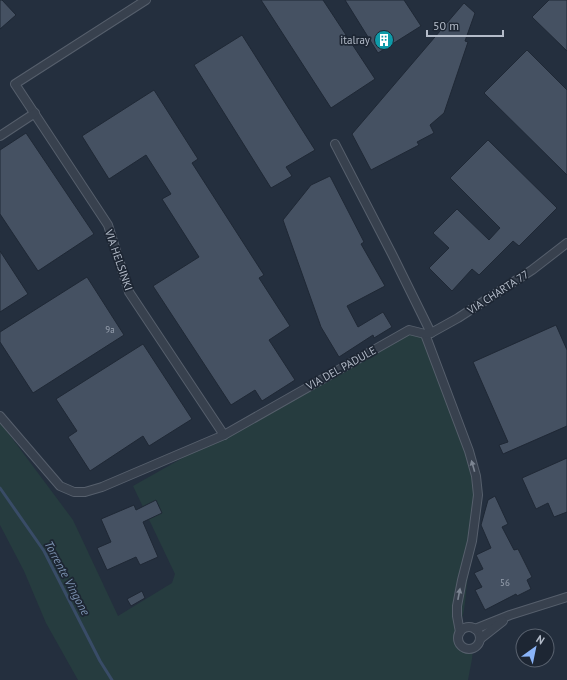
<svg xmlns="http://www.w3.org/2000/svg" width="567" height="680" viewBox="0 0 567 680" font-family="'PT Sans',sans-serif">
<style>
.green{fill:#263c3f}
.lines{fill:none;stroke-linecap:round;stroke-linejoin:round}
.stream{stroke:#394c67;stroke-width:3}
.building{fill:#455162;stroke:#1f2835}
.street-casing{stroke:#565f6c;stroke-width:10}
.street{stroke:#38414e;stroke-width:8}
.oneway{fill:#7c8592}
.labels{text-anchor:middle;stroke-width:3.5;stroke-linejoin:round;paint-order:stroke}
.number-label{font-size:9px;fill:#98a1af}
.poi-label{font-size:11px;fill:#b4bcc9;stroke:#1d2633;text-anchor:end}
.street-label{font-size:11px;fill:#b4bcc9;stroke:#1d2633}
.water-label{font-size:12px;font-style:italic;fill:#7c92b1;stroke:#1d2633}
</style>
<rect width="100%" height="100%" fill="#242f3e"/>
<path class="green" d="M 409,330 L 425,334 L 481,498 C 479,524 473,550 468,576 C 466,587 466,599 464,610 C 463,615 458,636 459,640 C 460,647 467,649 473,648 L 472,659 L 468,680 L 78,680 L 46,623 L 24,571 L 0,525 L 0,422 L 73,520 L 118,616 L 172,583 L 175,574 L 133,486 Z"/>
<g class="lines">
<polyline class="stream" points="0,488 44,551 100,661 112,680"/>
</g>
<g class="building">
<polygon points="0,0 2,0 16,15 0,29"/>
<polygon points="261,0 323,0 375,79 331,108"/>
<polygon points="345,0 404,0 421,26 378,53"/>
<polygon points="549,0 567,0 567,51 532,17"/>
<polygon points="464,3 475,13 465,41 468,42 444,113 430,125 434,133 417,142 419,145 371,170 352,134"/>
<polygon points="242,35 315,150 286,167 292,176 271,188 194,65"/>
<polygon points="527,50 567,90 567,175 484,93"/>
<polygon points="154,90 198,159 192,163 264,275 259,278 290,326 269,340 295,380 262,401 255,390 231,405 153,286 199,257 162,199 171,194 146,155 109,179 82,136"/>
<polygon points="26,133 94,234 38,271 0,214 0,150"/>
<polygon points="488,140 557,208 519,246 513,241 479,275 472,269 452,291 429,268 449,248 433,233 457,209 489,240 500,228 450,178"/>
<polygon points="330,176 364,242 361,244 385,286 347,306 358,327 383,312 392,327 374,338 373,335 339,357 321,327 283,220 311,185"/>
<polygon points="0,251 28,294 0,312"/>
<polygon points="87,277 124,335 33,393 0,342 0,332"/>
<polygon points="556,325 567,350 567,426 503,454 499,445 508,442 473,362"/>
<polygon points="143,344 192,419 149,446 143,436 90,471 68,437 77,431 56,399"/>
<polygon points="567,458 567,512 554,517 548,503 536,509 522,478"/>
<polygon points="495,496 508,524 502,527 514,550 518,549 532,577 527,580 531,589 517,596 516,594 485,610 475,590 482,587 474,573 483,569 476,555 491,548 481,525 488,500"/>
<polygon points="156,500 162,513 143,522 158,557 140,565 136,557 107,570 97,548 111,542 101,519 134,505 136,510"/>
<polygon points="142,591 145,598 131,606 127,599"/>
</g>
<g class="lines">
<defs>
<g id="street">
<polyline points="146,0 15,84 108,225 129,292 224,435"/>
<polyline points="0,136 35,113"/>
<polyline points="335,144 392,254 431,333"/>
<polyline points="425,334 469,451 476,476 478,495 472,541 462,580 457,606 457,616 460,632"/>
<polyline points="0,416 60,486 74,492 85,492 102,487 224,435 409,330 425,334 431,333 458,318 532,270 567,243"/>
<circle cx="469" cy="638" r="11"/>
<polyline points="475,629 510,615 567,597"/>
<polyline points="480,639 503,621"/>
</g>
</defs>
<use href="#street" class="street-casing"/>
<use href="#street" class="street"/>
</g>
<defs><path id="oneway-solid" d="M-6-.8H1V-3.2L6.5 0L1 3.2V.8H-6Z"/></defs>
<g class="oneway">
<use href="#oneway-solid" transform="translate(473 466) rotate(-106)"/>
<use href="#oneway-solid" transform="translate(459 594) rotate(-79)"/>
</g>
<defs>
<symbol id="building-disc" viewBox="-11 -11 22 22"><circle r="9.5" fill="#0f9aa8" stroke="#1d2633"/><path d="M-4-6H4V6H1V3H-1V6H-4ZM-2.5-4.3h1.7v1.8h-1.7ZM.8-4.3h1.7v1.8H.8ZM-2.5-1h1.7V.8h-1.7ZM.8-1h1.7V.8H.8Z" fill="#fff"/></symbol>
</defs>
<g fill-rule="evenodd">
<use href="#building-disc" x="373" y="29" width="22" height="22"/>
</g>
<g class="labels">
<g class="number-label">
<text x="110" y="333">9a</text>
<text x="505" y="586">56</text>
</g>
<g class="poi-label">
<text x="370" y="44">italray</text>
</g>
<g class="street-label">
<text transform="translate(119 260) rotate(71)" y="4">VIA HELSINKI</text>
<text transform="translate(498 292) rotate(-33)" y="4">VIA CHARTA 77</text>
<text transform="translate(341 368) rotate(-29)" y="4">VIA DEL PADULE</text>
</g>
<g class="water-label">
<text transform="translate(67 578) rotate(62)" y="4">Torrente Vingone</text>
</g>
</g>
<g transform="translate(535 648) rotate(33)"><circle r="19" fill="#1d2633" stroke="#59626f"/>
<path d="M0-3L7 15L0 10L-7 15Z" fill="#8ab4f8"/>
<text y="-6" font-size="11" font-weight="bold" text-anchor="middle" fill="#b4bcc9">N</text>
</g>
<path d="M427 30v6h76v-6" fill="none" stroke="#b4bcc9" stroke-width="2"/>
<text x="433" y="30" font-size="12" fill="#b4bcc9" stroke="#1d2633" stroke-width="3" paint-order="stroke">50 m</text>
</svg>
